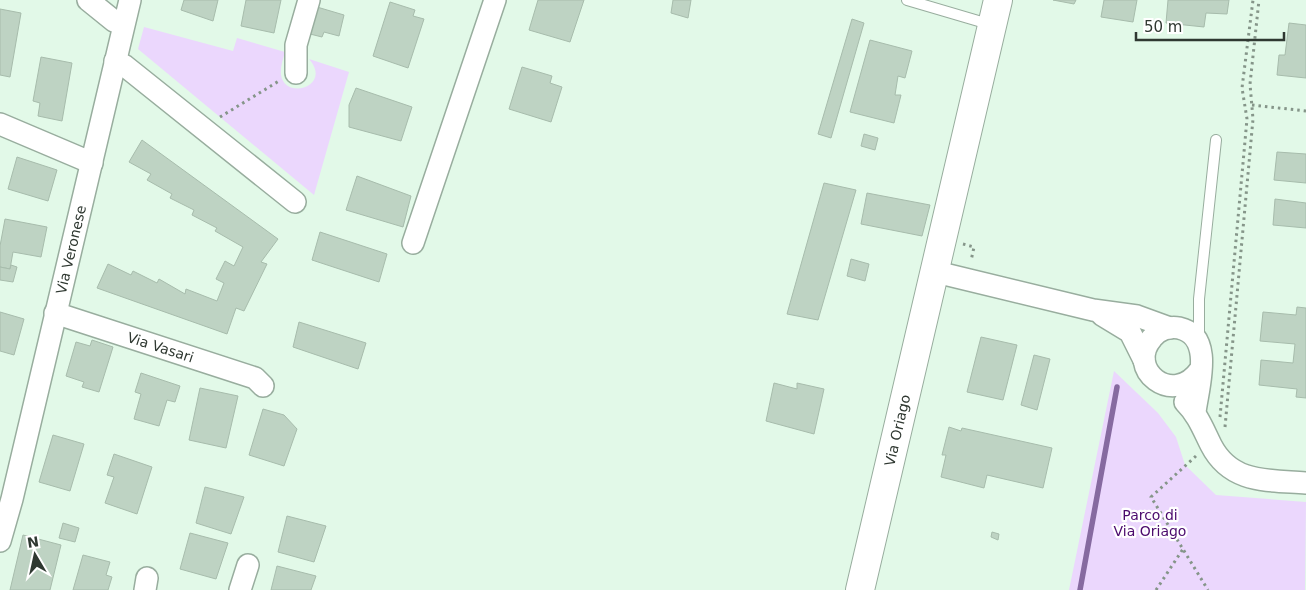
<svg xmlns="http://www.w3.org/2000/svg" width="1306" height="590" viewBox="0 0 1306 590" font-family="'DejaVu Sans',sans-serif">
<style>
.green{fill:#ebd7fd}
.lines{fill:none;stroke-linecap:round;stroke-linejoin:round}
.stream{stroke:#866aa0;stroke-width:5.5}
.building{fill:#bed3c3;stroke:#a7bcac}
.lane-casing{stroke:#98ad9e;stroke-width:12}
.street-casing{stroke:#98ad9e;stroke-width:24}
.secondary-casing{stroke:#98ad9e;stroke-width:30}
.path{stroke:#859589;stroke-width:3;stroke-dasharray:2.5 4;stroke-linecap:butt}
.lane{stroke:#fff;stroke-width:10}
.street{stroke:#fff;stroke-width:21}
.secondary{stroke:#fff;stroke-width:28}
.labels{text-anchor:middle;stroke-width:4.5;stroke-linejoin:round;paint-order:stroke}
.street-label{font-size:14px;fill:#2f3831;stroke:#fff}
.park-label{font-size:14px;fill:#4a096c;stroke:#fff}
</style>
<rect width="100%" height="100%" fill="#e2f9e8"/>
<g class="green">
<path d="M 144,27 L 233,51 L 237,38 L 285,52 C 283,59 280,68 281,75 C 285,101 333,86 309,59 L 349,72 L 314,195 L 138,49 Z"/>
<polygon points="1114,371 1158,413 1176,437 1185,465 1216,495 1306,502 1305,590 1069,590"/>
</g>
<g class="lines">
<polyline class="stream" points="1080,590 1117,387"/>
</g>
<g class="building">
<polygon points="184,0 218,0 213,21 181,10"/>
<polygon points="246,0 281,0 274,33 241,26"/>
<polygon points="538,0 584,0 570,42 529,30"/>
<polygon points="673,0 691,0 688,18 671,13"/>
<polygon points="1053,0 1076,0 1074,4"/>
<polygon points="1104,0 1137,0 1133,22 1101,17"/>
<polygon points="1168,0 1229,0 1227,14 1206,13 1204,27 1166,23"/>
<polygon points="390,2 415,10 413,16 424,19 408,68 373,56"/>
<polygon points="317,7 344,15 339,36 324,32 322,37 310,34"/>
<polygon points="0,9 21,13 10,77 0,75"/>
<polygon points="852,19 864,23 831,138 818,134"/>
<polygon points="1289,23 1306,25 1306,78 1277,75 1279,55 1285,55"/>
<polygon points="870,40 912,51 905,78 898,76 895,95 901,95 894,123 850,112"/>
<polygon points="41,57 72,63 62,121 38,116 40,103 33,101"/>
<polygon points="522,67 552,76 550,83 562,87 551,122 509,109"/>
<polygon points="356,88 412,107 401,141 349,127 349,105"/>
<polygon points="864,134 878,138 875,150 861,146"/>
<polygon points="142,140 278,239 261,262 267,264 244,311 236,308 227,334 97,288 108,264 131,275 133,271 157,283 159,279 185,294 186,289 217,301 224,283 216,279 225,261 234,266 243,247 215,231 217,228 192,215 194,210 170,198 172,194 147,180 151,174 129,162"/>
<polygon points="1277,152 1306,154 1306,183 1274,180"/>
<polygon points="17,157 57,170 48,201 8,189"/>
<polygon points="357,176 411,196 403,227 346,210"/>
<polygon points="824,183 856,190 818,320 787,314"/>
<polygon points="867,193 930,205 922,236 861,224"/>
<polygon points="1275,199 1306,203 1306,228 1273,225"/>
<polygon points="5,219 47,227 41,257 13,252 10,269 0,267 0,246"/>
<polygon points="320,232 387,254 379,282 312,260"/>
<polygon points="851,259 869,264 865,281 847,276"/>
<polygon points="11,265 17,267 13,282 0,280 0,267 10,269"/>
<polygon points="1297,307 1306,308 1306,398 1296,397 1297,389 1259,385 1261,360 1293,363 1295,344 1260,341 1263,312 1296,315"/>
<polygon points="0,312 24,319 14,355 0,351"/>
<polygon points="299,322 366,343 358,369 293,347"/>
<polygon points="981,337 1017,345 1003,400 967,392"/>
<polygon points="92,340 113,347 99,392 82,387 84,382 66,376 76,342 90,346"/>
<polygon points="1034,355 1050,359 1037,410 1021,405"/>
<polygon points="141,373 180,386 175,402 167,400 159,426 134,419 141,394 135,392"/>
<polygon points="774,383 797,389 797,383 824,389 814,434 766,421"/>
<polygon points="200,388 238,396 226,448 189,440"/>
<polygon points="263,409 284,415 297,429 284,466 249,455"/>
<polygon points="949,427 961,431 962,428 1052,448 1043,488 987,475 984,488 941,477 946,455 942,455"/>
<polygon points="53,435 84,444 70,491 39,482"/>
<polygon points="114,454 152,467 137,514 105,503 114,477 107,475"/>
<polygon points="205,487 244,497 231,534 196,523"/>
<polygon points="287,516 326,526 314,562 278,552"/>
<polygon points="63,523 79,528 75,542 59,538"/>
<polygon points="992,532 999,534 998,540 991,537"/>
<polygon points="190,533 228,543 216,579 180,569"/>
<polygon points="23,535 61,545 50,590 10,590"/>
<polygon points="83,555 110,562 106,575 112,577 108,590 73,590"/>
<polygon points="277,566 316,576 311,590 271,590"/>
</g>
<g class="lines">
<defs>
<g id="lane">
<polyline points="907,0 992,25"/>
<polyline points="1199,341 1199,299 1216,140"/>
</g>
<g id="street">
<polyline points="88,0 114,21 123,24"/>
<polyline points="115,61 125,66 295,202"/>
<polyline points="296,73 296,45 309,0"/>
<polyline points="0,124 92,163"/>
<polyline points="413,243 495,0"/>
<polyline points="936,272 1093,310 1137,316 1170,328"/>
<path id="s1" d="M 55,313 L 255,378 L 263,386"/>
<polyline points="1102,315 1130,332 1144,360"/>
<path d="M 1185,402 C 1198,415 1203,429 1211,445 C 1231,484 1268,480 1306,483"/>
<path d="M 1195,412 C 1198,387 1215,336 1179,328 C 1169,326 1158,330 1152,338 C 1125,369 1173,408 1200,370"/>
<path id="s2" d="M 0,541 L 12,499 L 130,0"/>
<polyline points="145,590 147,578"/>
<polyline points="240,590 248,565"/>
</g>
<g id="secondary">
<path id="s3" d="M 860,590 L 998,0"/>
</g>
</defs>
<use href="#lane" class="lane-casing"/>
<use href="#street" class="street-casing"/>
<use href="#secondary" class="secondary-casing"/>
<g class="path">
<polyline points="1252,105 1306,111"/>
<polyline points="220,117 279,81"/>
<polyline points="963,244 974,247 971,261"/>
<polyline points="1220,417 1247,119 1242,88 1253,0"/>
<polyline points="1225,427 1253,119 1250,84 1259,0"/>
<polyline points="1196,456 1151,497 1208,590"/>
<polyline points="1156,590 1183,549"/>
</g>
<use href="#lane" class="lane"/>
<use href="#street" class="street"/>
<use href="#secondary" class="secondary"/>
</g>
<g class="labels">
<g class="street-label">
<text dy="5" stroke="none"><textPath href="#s2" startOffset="300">Via Veronese</textPath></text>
<text dy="5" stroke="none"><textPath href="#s1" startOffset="111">Via Vasari</textPath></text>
<text dy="5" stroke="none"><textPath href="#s3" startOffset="164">Via Oriago</textPath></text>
</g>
<g class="park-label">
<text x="1150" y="520">Parco di<tspan x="1150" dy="16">Via Oriago</tspan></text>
</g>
</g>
<g transform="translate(35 555) rotate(351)" stroke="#ffffff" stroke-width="4" paint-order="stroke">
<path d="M0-4L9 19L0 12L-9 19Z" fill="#2f3831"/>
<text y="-8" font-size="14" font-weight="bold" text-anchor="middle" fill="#2f3831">N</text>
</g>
<path d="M1136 32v8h148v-8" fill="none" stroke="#2f3831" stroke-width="2.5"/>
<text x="1144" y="32" font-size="15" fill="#2f3831" stroke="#ffffff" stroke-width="4" paint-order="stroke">50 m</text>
</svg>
